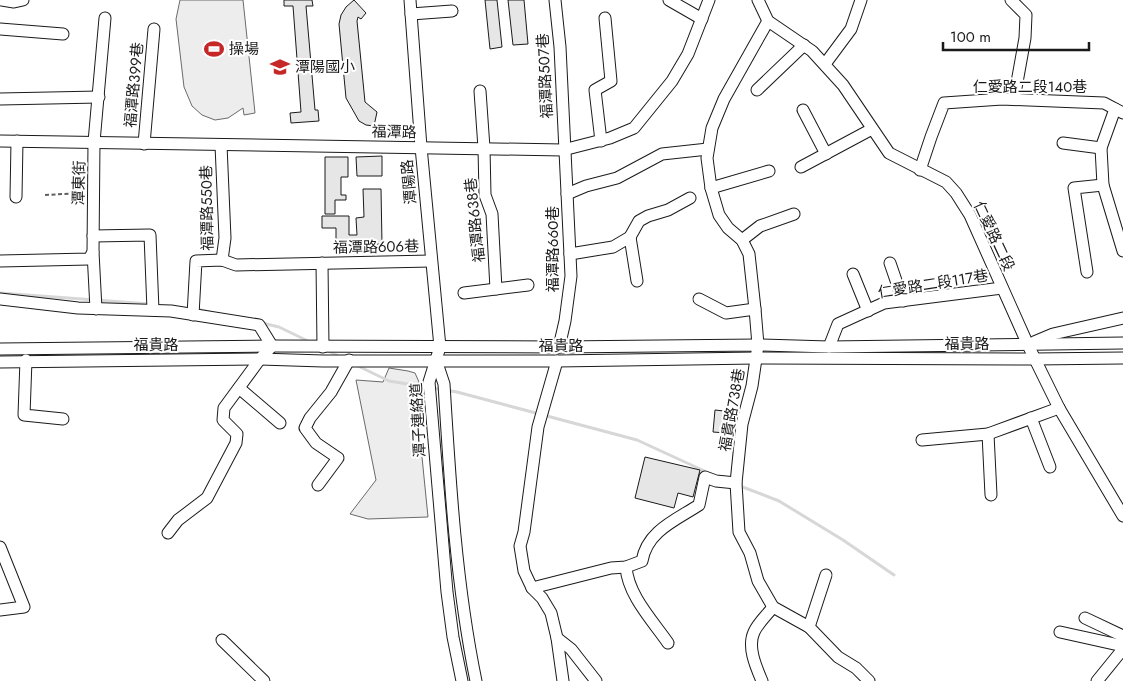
<svg xmlns="http://www.w3.org/2000/svg" width="1123" height="681" viewBox="0 0 1123 681" font-family="Jost,'Noto Sans TC',sans-serif">
<style>
.built{fill:#ededed;stroke:#6a6a6a}
.lines{fill:none;stroke-linecap:round;stroke-linejoin:round}
.stream{stroke:#d7d7d7;stroke-width:3}
.building{fill:#e6e6e6;stroke:#1a1a1a}
.minor-casing{stroke:#1a1a1a;stroke-width:13}
.path{stroke:#5f5f5f;stroke-width:2;stroke-dasharray:4 2.5;stroke-linecap:butt}
.minor{stroke:#fff;stroke-width:11}
.labels{text-anchor:middle;stroke-width:4;stroke-linejoin:round;paint-order:stroke}
.poi-label{font-size:15px;fill:#1a1a1a;stroke:#fff;text-anchor:start}
.street-label{font-size:15px;fill:#1a1a1a;stroke:#fff}
</style>
<rect width="100%" height="100%" fill="#fff"/>
<g class="built">
<polygon points="180,0 243,0 255,113 244,115 243,108 228,118 215,120 202,115 192,106 184,87 176,19"/>
<polygon points="389,368 408,371 415,373 419,382 419,390 417,407 428,517 368,519 350,514 376,480 356,380 383,382"/>
</g>
<g class="lines">
<g class="stream">
<polyline points="0,293 150,304"/>
<polyline points="196,309 210,312"/>
<polyline points="262,323 279,327 310,342"/>
<polyline points="326,350 339,356"/>
<polyline points="356,365 389,381 457,392 637,440 711,474"/>
<polyline points="740,486 779,501 843,540 894,575"/>
</g>
</g>
<g class="building">
<polygon points="284,0 312,0 313,6 306,6 315,110 318,110 319,121 291,123 290,113 301,112 293,6 284,6"/>
<polygon points="354,0 366,13 361,19 358,17 357,21 365,102 377,112 374,126 366,125 359,121 346,98 339,24 341,15 346,7"/>
<polygon points="485,0 497,0 502,47 490,49"/>
<polygon points="508,0 524,0 528,44 513,45"/>
<polygon points="382,156 382,176 357,176 356,157"/>
<polygon points="325,157 348,157 348,177 341,177 341,195 346,195 346,200 335,200 335,214 325,214"/>
<polygon points="363,189 381,189 382,244 336,245 336,228 322,228 322,216 349,216 349,235 357,235 356,218 364,217"/>
<polygon points="715,410 742,413 739,434 713,432"/>
<polygon points="645,457 700,470 693,497 678,493 674,508 635,498"/>
</g>
<g class="lines">
<defs>
<g id="minor">
<polyline points="2,0 14,2 23,0"/>
<polyline points="410,0 421,147 440,347 429,382 447,592 453,637 462,681"/>
<polyline points="555,0 560,47 571,276 565,321 559,347"/>
<polyline points="669,0 702,19"/>
<polyline points="758,0 768,21 812,51 843,85 889,153 946,182 956,193 970,215 1028,345 1059,408 1123,516"/>
<polyline points="1011,0 1026,15 1025,38 1014,99"/>
<polyline points="411,14 452,11"/>
<polyline points="768,21 724,99 712,128 707,158 711,188 719,215 728,228 742,240 749,254 755,309 758,345 752,386 742,424 736,483 739,532 750,553 758,581 773,607 809,627 838,657 856,668 869,681"/>
<polyline points="0,29 63,34"/>
<polyline points="825,64 851,29 861,0"/>
<polyline points="757,90 804,45"/>
<polyline points="480,91 484,148 485,195 492,214 496,289"/>
<polyline points="0,99 99,97"/>
<polyline points="1115,109 1101,148 1103,185 1123,251"/>
<polyline points="803,110 826,154"/>
<polyline points="0,141 563,150 610,138 634,128 672,81 688,54 709,0"/>
<polyline points="601,141 595,90 611,81 605,18"/>
<polyline points="1063,143 1101,148"/>
<polyline points="144,144 154,29"/>
<polyline points="221,145 225,238 222,260"/>
<polyline points="801,167 872,129"/>
<polyline points="920,170 931,137 944,103 1002,99 1104,103 1123,113"/>
<polyline points="711,188 769,171"/>
<polyline points="567,194 586,186 617,178 662,154 708,149"/>
<polyline points="16,197 17,141"/>
<polyline points="93,236 150,235 153,310"/>
<polyline points="630,237 637,281"/>
<polyline points="742,240 760,226 794,214"/>
<polyline points="93,252 96,309"/>
<polyline points="570,254 613,247 630,237 639,221 648,216 668,210 690,198"/>
<polyline points="0,261 89,259 93,252 94,142 105,18"/>
<polyline points="322,263 323,347"/>
<polyline points="890,263 903,301"/>
<polyline points="1087,272 1074,188 1103,185"/>
<polyline points="853,274 868,311"/>
<polyline points="464,293 528,285"/>
<polyline points="0,299 78,308 171,311 259,325 272,346 260,359 224,408 223,420 237,434 236,443 207,498 178,520 168,533"/>
<polyline points="699,299 726,313 755,309"/>
<polyline points="193,315 196,261 222,260 236,265 431,261"/>
<polyline points="1034,342 1053,334 1123,318"/>
<polyline points="829,347 838,324 884,303 1002,288"/>
<polyline points="0,349 272,346 559,347 758,345 829,347 1123,343"/>
<polyline points="26,360 24,415 63,419"/>
<path d="M 436,360 L 444,384 C 450,483 456,584 476,681"/>
<polyline points="557,361 538,427 524,532 520,546 524,571 532,588 542,598 551,613 557,638 563,681"/>
<polyline points="0,362 260,359 323,361 557,361 756,358 1034,359 1123,358"/>
<polyline points="239,388 280,423"/>
<polyline points="1031,418 1050,467"/>
<polyline points="988,434 991,495"/>
<polyline points="922,440 988,434 1059,408"/>
<polyline points="318,485 338,458 316,443 305,428 310,418 331,392 349,360"/>
<polyline points="0,547 24,607 0,610"/>
<path d="M 626,567 C 628,595 652,620 668,643"/>
<path d="M 532,588 L 611,568 L 626,567 L 642,561 C 647,531 676,520 699,505 L 705,477 L 716,481 L 736,483"/>
<polyline points="1085,618 1123,636"/>
<polyline points="809,627 826,575"/>
<polyline points="1060,632 1123,646"/>
<polyline points="557,638 571,649 596,681"/>
<polyline points="222,640 264,681"/>
<path d="M 762,681 C 756,667 747,647 754,632 C 758,623 767,615 773,607"/>
<polyline points="1097,681 1123,649"/>
</g>
</defs>
<use href="#minor" class="minor-casing"/>
<polyline class="path" points="45,195 83,193"/>
<use href="#minor" class="minor"/>
</g>
<defs>
<symbol id="stadium-bare" viewBox="-9 -9 18 18"><path d="M0-5a6.5 5 0 1 0 0 10a6.5 5 0 1 0 0-10ZM-3.5-1.8h7v3.6h-7Z" fill="#c62828" stroke="#fff" stroke-width="2.5" paint-order="stroke"/></symbol>
<symbol id="school-bare" viewBox="-9 -9 18 18"><path d="M0-5L7-2L0 1L-7-2ZM-4 1L0 2.5L4 1V4Q0 6-4 4Z" fill="#c62828" stroke="#fff" stroke-width="2.5" paint-order="stroke"/></symbol>
</defs>
<g fill-rule="evenodd">
<use href="#stadium-bare" x="200" y="35" width="28" height="28"/>
<use href="#school-bare" x="266" y="53" width="28" height="28"/>
</g>
<g class="labels">
<g class="poi-label">
<text x="229" y="54">操場</text>
<text x="295" y="72">潭陽國小</text>
</g>
<g class="street-label">
<text transform="translate(545 76) rotate(-93)" y="5">福潭路507巷</text>
<text transform="translate(134 85) rotate(-85)" y="5">福潭路399巷</text>
<text x="1030" y="92">仁愛路二段140巷</text>
<text transform="translate(394 132) rotate(1)" y="5">福潭路</text>
<text transform="translate(409 182) rotate(-95)" y="5">潭陽路</text>
<text transform="translate(79 183) rotate(-89)" y="5">潭東街</text>
<text transform="translate(207 208) rotate(-91)" y="5">福潭路550巷</text>
<text transform="translate(475 220) rotate(-96)" y="5">福潭路638巷</text>
<text transform="translate(994 236) rotate(65)" y="5">仁愛路二段</text>
<text transform="translate(376 247) rotate(-1)" y="5">福潭路606巷</text>
<text transform="translate(553 249) rotate(-90)" y="5">福潭路660巷</text>
<text transform="translate(933 284) rotate(-9)" y="5">仁愛路二段117巷</text>
<text x="967" y="349">福貴路</text>
<text x="156" y="350">福貴路</text>
<text x="561" y="351">福貴路</text>
<text transform="translate(732 410) rotate(-80)" y="5">福貴路738巷</text>
<text transform="translate(418 420) rotate(-93)" y="5">潭子連絡道</text>
</g>
</g>
<path d="M943 42v8h146v-8" fill="none" stroke="#1a1a1a" stroke-width="2.5"/>
<text x="950" y="42" font-size="15" fill="#1a1a1a" stroke="#ffffff" stroke-width="4" paint-order="stroke">100 m</text>
</svg>
